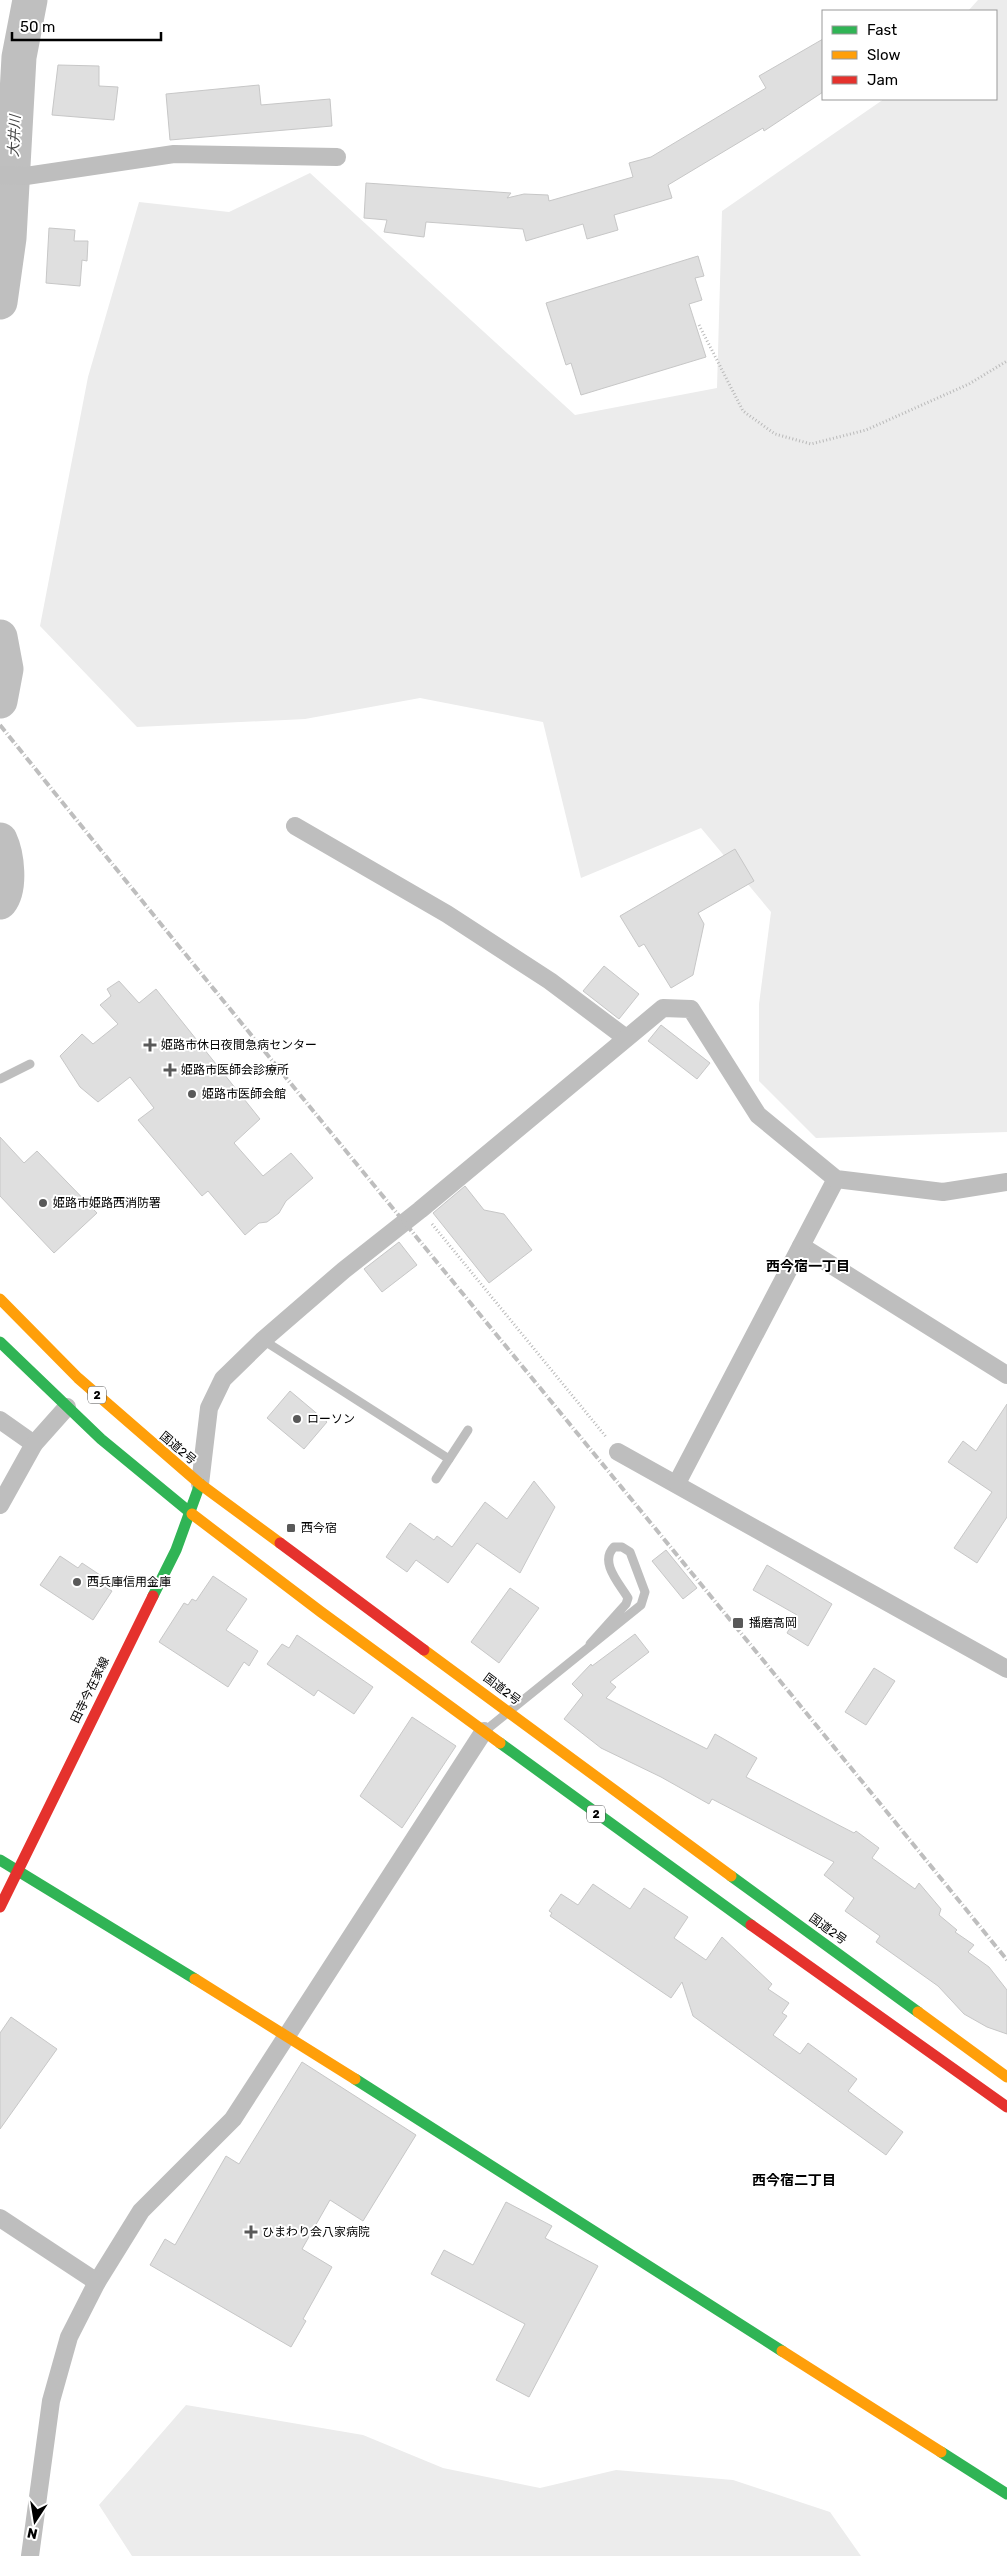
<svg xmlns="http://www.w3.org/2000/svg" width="1007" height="2556" viewBox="0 0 1007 2556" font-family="Rubik,'Noto Sans JP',sans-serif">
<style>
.green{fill:#ececec}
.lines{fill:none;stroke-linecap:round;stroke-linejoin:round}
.river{stroke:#bfbfbf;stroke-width:35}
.building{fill:#dfdfdf;stroke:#c7c7c7}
.path{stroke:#b9b9b9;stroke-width:3;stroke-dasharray:1 2.5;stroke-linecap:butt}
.lane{stroke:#bebebe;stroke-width:9}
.street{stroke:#bebebe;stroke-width:18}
.fast{stroke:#30b455;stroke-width:11}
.slow{stroke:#ff9f0a;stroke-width:11}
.jam{stroke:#e5322d;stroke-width:11}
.rail{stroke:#bebebe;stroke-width:4;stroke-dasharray:8 2.5 1 2.5;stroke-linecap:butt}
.poi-dot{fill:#595959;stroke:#fff;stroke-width:2}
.labels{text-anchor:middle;stroke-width:4;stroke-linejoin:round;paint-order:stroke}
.shield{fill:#fff;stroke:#4c4c4c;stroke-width:1}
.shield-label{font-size:11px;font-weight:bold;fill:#000}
.poi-label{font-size:12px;fill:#000;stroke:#fff;text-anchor:start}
.street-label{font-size:12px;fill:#000;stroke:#fff}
.water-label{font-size:14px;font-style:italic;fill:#444;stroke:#fff}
.neighbourhood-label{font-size:14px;font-weight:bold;fill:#000;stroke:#fff}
</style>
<rect width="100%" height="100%" fill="#fff"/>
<g class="green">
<polygon points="978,0 1007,0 1007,1132 816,1138 759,1081 759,1004 771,912 701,828 581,878 543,722 420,698 305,719 137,727 40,626 88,377 139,202 229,212 310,173 575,415 717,388 722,211 884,99 996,99 996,11 968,11"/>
<polygon points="186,2405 363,2435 443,2468 540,2488 616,2470 733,2480 830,2512 861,2556 132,2556 99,2505"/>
</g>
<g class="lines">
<g class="river">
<polyline points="0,302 9,238 19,57 30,0"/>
<polyline points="0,637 6,669 0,701"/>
<path d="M 0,840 C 7,855 11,888 0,902"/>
</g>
</g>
<g class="building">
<polygon points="823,39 823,92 764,131 763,128 668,185 672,198 614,215 618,230 587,239 583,224 526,241 523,229 426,222 424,237 384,232 387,220 364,218 366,183 511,193 507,198 524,194 548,195 549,201 633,177 629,163 651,157 766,88 759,76"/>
<polygon points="58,65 99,66 99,86 118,87 114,120 52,115"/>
<polygon points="259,85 261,105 330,99 332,126 170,140 166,94"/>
<polygon points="49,228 75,230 74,241 88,241 87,261 82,260 80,286 46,283"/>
<polygon points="698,256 704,276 695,278 702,300 689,304 706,357 581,395 571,363 566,365 546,303"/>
<polygon points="735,849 754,881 698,913 704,924 693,975 671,988 644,944 639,947 620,916"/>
<polygon points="604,966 639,994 619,1019 583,991"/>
<polygon points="119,981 139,1003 156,989 260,1119 234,1143 263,1176 291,1153 313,1178 286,1201 279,1213 267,1222 259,1223 245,1235 208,1191 202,1196 138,1120 154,1108 130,1077 98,1102 80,1087 60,1056 82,1034 93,1044 118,1024 100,1005 111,996 107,989"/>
<polygon points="661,1025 710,1063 697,1079 648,1041"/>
<polygon points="0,1137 24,1163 37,1151 97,1213 54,1253 0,1196"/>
<polygon points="465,1186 484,1210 504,1214 532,1250 489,1283 433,1213"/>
<polygon points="399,1242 417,1265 382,1292 364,1269"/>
<polygon points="290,1391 327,1422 304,1449 267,1418"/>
<polygon points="1007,1404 1007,1517 977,1563 954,1548 992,1492 948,1462 963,1441 976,1451"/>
<polygon points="534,1481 555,1507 520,1573 477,1543 448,1583 416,1560 407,1572 386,1557 410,1523 434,1540 437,1536 452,1547 485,1502 507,1519"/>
<polygon points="666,1550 697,1588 683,1599 652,1561"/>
<polygon points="60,1556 78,1568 82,1563 109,1581 105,1587 112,1591 93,1620 40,1585"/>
<polygon points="767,1565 832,1604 808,1646 787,1633 797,1615 753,1590"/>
<polygon points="213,1576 247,1599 226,1630 258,1651 249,1666 244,1662 228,1687 159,1642 184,1603 188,1605 192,1599 196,1601"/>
<polygon points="510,1588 539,1608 499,1663 471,1642"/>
<polygon points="635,1634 649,1652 610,1682 616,1687 606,1698 707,1749 715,1734 757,1758 746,1777 854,1833 856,1831 879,1848 872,1858 915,1889 919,1883 941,1909 939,1915 957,1930 955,1932 974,1945 968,1952 989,1967 1007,1990 1007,2034 987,2027 964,2014 938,1986 876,1942 880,1936 845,1911 854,1898 824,1875 834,1862 712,1799 709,1804 661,1777 601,1748 564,1719 583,1695 572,1684 591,1664 592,1666"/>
<polygon points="297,1635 373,1687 354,1714 318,1690 314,1696 267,1664 282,1644 289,1648"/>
<polygon points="874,1668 895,1681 866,1725 845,1712"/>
<polygon points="412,1717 456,1746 402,1828 360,1796"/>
<polygon points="593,1884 630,1909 644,1888 688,1917 674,1938 706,1960 722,1937 772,1984 768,1989 789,2003 782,2013 787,2016 773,2035 800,2054 808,2043 857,2079 848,2091 903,2132 886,2155 693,2016 682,1982 671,1998 550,1916 552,1913 549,1911 561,1894 578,1905"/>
<polygon points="11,2017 57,2049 0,2129 0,2033"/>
<polygon points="302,2062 416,2135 363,2221 330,2200 302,2249 332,2267 303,2319 306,2321 291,2347 150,2265 165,2239 175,2245 226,2156 239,2164"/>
<polygon points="506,2202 552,2226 545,2238 598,2266 529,2397 496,2380 525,2324 431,2274 444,2250 473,2265"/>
</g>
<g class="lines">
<g class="path">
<polyline points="699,325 743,411 775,434 811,444 866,430 969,384 1007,361"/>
<polyline points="432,1224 607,1438"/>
</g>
<g class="lane">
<polyline points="0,1079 30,1064"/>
<polyline points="263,1340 449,1459"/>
<polyline points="436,1479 468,1430"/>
<path d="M 486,1730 L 641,1605 L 645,1592 L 630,1552 L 622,1547 L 614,1547 C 599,1562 619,1583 628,1598 L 626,1604 L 590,1644"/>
</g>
<g class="street">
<polyline points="0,175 26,176 174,154 337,157"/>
<polyline points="295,826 447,914 550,981 626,1038"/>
<polyline points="801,1246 1007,1375"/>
<polyline points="0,1420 34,1444"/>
<polyline points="618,1452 1007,1669"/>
<polyline points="677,1483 836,1179"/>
<polyline points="200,1484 209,1408 223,1379 263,1340 344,1270 420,1210 663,1008 691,1009 758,1115 836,1179 943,1192 1007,1182"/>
<polyline points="0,1505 34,1444 67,1407"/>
<polyline points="0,2218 97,2282"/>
<polyline points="30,2556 51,2401 69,2337 97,2282 141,2211 233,2119 484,1731"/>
</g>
<g class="fast">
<polyline points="0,1342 101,1439 192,1514"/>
<polyline points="153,1596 176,1550 200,1484"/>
<polyline points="500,1743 751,1925"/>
<polyline points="0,1860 195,1979"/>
<polyline points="731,1876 918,2012"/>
<polyline points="355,2079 782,2351"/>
<polyline points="941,2452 1007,2494"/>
</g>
<g class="slow">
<polyline points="0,1299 78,1378 200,1484 280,1543"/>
<polyline points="192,1514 321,1612 500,1743"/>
<polyline points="424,1650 731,1876"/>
<polyline points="195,1979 355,2079"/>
<polyline points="918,2012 1007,2077"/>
<polyline points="782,2351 941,2452"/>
</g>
<g class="jam">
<polyline points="280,1543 424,1650"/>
<polyline points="0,1907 153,1596"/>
<polyline points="751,1925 1007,2107"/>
</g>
<path class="rail" d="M 0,725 C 333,1139 673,1547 1007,1960"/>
</g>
<g class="poi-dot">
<path d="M147.5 1037.5h5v5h5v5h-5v5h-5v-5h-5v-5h5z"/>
<path d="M167.5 1062.5h5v5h5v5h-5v5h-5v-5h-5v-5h5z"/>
<circle cx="192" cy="1094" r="5"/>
<circle cx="43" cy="1203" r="5"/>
<circle cx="297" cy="1419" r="5"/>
<rect x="286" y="1523" width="10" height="10" rx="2.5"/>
<circle cx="77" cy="1582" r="5"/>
<rect x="732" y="1617" width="12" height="12" rx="2.5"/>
<path d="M248.5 2224.5h5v5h5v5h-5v5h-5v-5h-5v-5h5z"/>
</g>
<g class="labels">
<g class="shield">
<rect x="88" y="1386.5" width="18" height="17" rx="4"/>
<rect x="587" y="1805.5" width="18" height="17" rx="4"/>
</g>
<g class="shield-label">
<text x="97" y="1399">2</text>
<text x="596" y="1818">2</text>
</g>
<g class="poi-label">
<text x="161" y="1049">姫路市休日夜間急病センター</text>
<text x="181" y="1074">姫路市医師会診療所</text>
<text x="202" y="1098">姫路市医師会館</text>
<text x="53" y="1207">姫路市姫路西消防署</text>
<text x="307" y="1423">ローソン</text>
<text x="301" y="1532">西今宿</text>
<text x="87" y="1586">西兵庫信用金庫</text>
<text x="749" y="1627">播磨高岡</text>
<text x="262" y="2236">ひまわり会八家病院</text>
</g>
<g class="street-label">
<text transform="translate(178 1448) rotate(40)" y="4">国道2号</text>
<text transform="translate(502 1689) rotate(37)" y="4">国道2号</text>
<text transform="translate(90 1690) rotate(-64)" y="4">田寺今在家線</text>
<text transform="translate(828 1929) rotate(36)" y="4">国道2号</text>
</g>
<g class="water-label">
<text transform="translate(14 136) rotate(-87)" y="5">大井川</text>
</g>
<g class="neighbourhood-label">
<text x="808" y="1271">西今宿一丁目</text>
<text x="794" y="2185">西今宿二丁目</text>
</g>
</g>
<rect x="822" y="10" width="175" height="90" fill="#ffffff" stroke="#999999"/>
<rect x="832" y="26" width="25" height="8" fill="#30b455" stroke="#999999"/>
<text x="867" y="35" font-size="15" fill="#000000">Fast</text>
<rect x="832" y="51" width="25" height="8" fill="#ff9f0a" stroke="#999999"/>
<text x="867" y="60" font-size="15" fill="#000000">Slow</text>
<rect x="832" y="76" width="25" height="8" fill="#e5322d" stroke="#999999"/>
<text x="867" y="85" font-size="15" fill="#000000">Jam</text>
<g transform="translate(35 2521) rotate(192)" stroke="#ffffff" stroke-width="4" paint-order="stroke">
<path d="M0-4L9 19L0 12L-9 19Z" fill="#000000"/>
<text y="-8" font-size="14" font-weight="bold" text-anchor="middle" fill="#000000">N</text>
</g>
<path d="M12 32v8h149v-8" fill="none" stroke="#000000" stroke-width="2.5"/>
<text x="20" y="32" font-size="15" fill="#000000" stroke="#ffffff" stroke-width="4" paint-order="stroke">50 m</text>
</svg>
